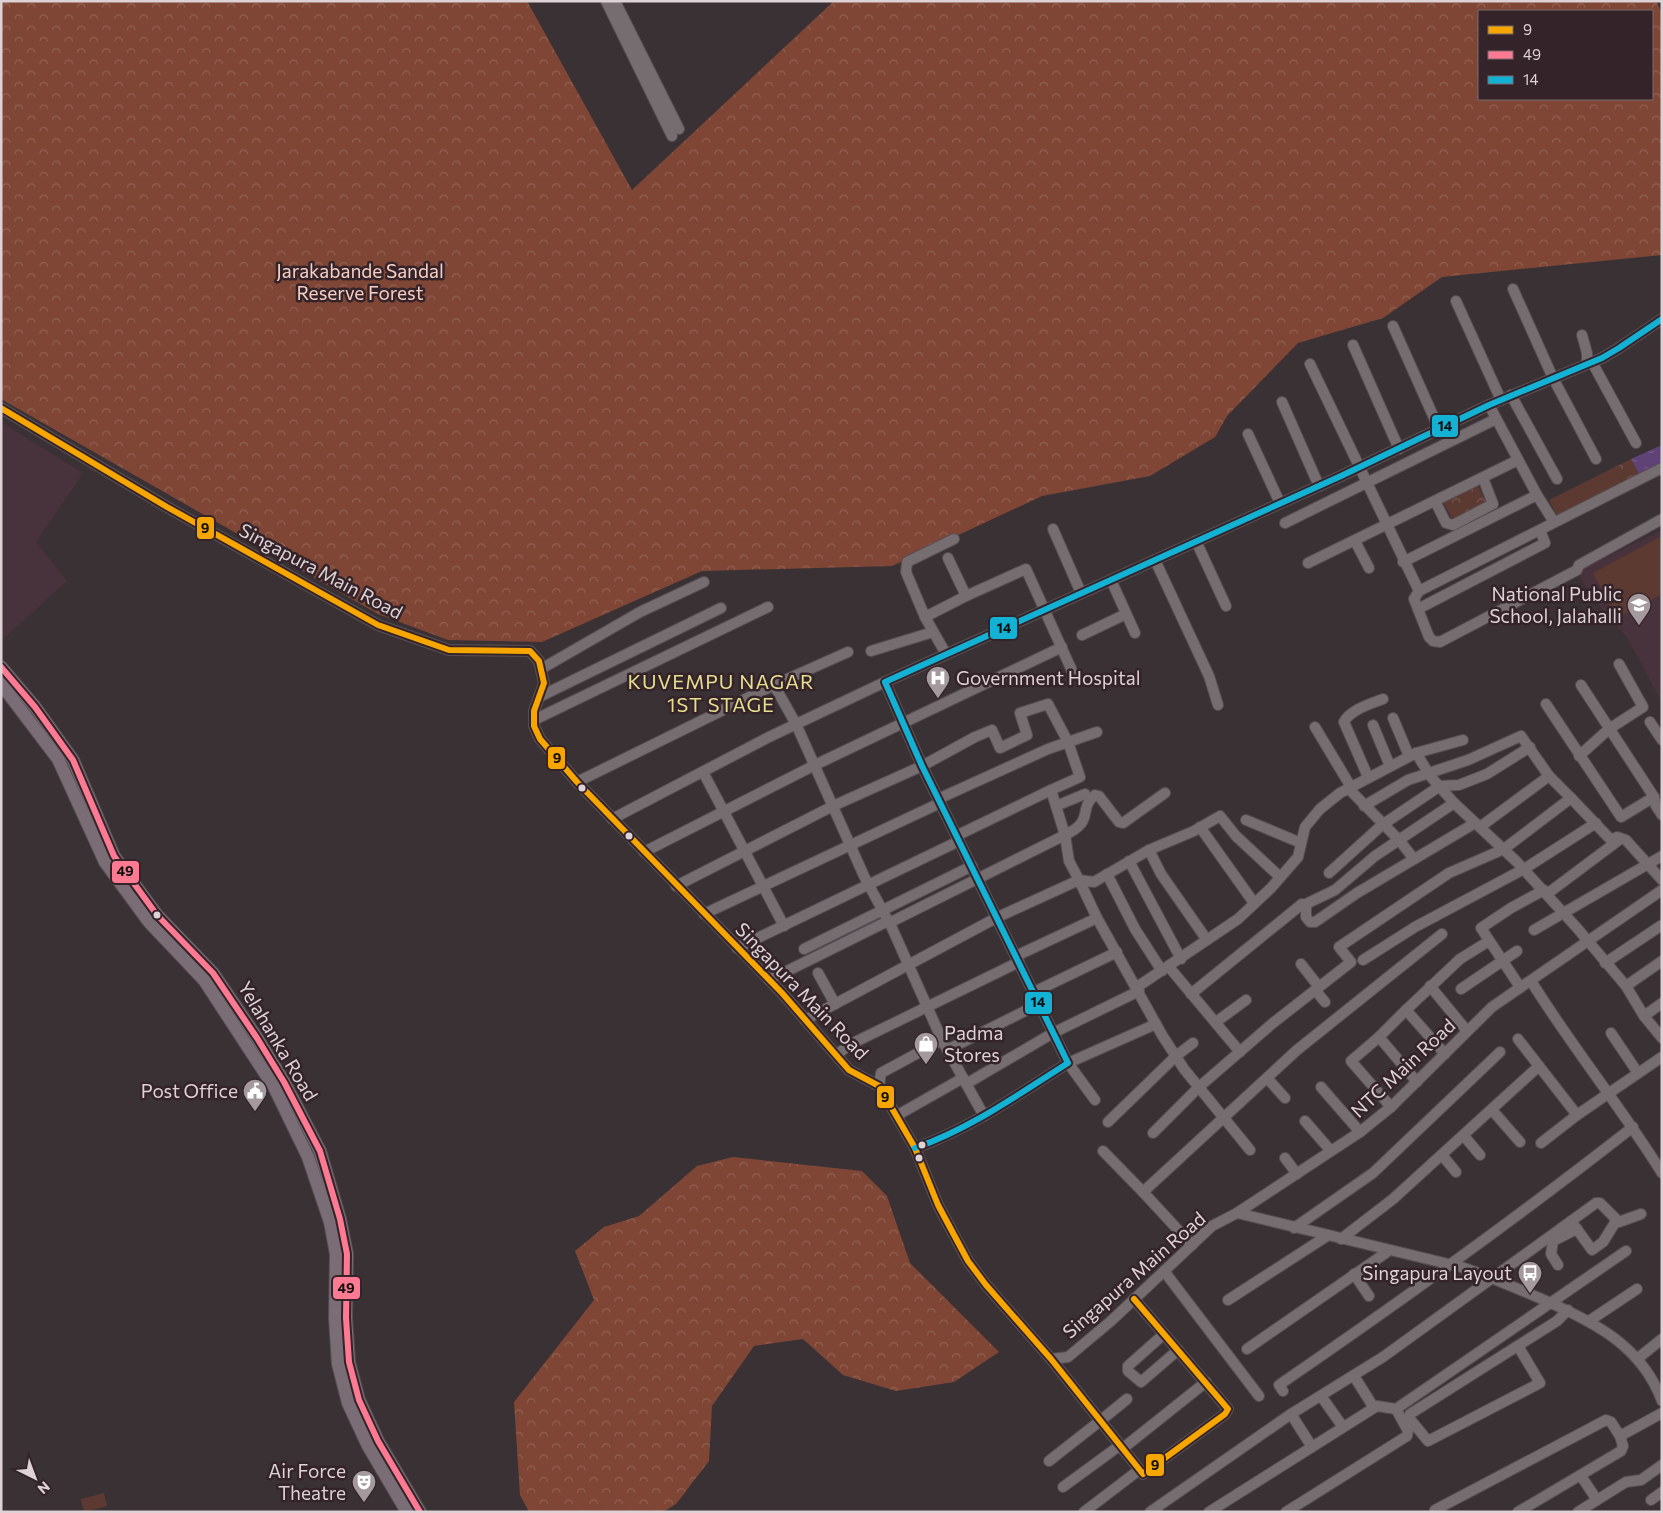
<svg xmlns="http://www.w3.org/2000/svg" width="1663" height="1513" viewBox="0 0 1663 1513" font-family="Commissioner,sans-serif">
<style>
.built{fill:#48323b}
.forest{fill:url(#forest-crowns);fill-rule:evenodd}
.park{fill:url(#park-crowns)}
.pitch{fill:#5d3a31}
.water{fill:url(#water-ripples)}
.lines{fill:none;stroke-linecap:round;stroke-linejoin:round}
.minor-casing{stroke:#564e52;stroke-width:12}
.major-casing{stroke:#564e52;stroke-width:14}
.minor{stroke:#766d71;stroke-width:10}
.major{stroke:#7a6d76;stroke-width:12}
.bus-1-casing{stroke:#34242a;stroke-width:10}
.bus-2-casing{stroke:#34242a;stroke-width:10}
.bus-3-casing{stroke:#34242a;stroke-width:10}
.bus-1{stroke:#f7a600;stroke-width:6}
.bus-2{stroke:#fe7a93;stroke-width:6}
.bus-3{stroke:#13b2d5;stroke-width:6}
.bus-dot{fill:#ddd2d6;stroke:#34242a;stroke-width:2}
.labels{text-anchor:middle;stroke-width:5;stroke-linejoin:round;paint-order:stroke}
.park-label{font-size:19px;fill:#f7cec1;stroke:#34242a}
.street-label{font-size:19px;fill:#ddd2d6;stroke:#34242a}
.poi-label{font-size:19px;fill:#ddd2d6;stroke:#34242a;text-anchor:end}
.neighbourhood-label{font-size:20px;letter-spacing:1px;fill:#e6df90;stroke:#34242a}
.line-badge{stroke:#34242a;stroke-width:2}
.pale-badge-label{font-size:14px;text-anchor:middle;font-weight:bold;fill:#111}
</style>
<defs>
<pattern id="forest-crowns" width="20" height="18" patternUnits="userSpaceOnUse" patternTransform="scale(1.25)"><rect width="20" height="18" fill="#7f4635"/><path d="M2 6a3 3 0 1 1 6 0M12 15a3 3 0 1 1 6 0" fill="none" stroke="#916052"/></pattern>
<pattern id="park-crowns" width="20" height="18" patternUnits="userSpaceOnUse" patternTransform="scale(1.25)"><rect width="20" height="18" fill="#5d3a31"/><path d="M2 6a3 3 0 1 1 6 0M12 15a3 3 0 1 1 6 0" fill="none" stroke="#74564e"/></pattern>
<pattern id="water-ripples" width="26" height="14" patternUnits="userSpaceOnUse" patternTransform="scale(1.25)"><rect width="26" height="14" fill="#5f4276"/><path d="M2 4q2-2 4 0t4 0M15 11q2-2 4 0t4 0" fill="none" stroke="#765c89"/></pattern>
</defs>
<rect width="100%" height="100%" fill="#3a3135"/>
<g class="built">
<polygon points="1,422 83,473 36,542 67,581 1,641"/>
<polygon points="1662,530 1662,703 1627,637 1606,615 1576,572"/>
</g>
<g class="forest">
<path d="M 1,1 L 527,1 L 632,190 L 834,1 L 1656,1 L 1662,13 L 1662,255 L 1442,277 L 1383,318 L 1298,343 L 1227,416 L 1215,437 L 1150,476 L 1042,496 L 892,566 L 702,571 L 542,642 L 448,640 L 378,614 L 1,399 ZM 1479,11 L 1652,11 L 1652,99 L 1479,99 Z"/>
<polygon points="733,1157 862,1171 887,1196 910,1263 999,1352 954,1382 896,1391 843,1375 803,1339 754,1346 712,1406 709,1461 676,1504 663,1512 529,1512 520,1495 514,1402 594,1300 575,1251 604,1227 639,1216 697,1166"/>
</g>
<g class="park">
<polygon points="1631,459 1640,476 1623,485 1615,467"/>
<polygon points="1477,484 1486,502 1453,520 1443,502"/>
</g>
<g class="pitch">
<polygon points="1615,467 1623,485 1558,517 1549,500"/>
<polygon points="1662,536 1662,594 1617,618 1593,573"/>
<polygon points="104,1493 107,1506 84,1512 81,1499"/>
</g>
<polygon class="water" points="1662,445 1662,466 1640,476 1631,459"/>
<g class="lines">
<defs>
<g id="minor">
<polyline points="606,1 672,136"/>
<polyline points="615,1 679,129"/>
<polyline points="1513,289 1553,378 1596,459"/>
<polyline points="1456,301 1501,400"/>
<polyline points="1393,326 1439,429"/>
<polyline points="1582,335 1587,353 1587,363"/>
<polyline points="1353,345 1399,449"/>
<polyline points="1592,362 1636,443"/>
<polyline points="1310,364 1419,591"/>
<polyline points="1511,395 1557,479"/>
<polyline points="1282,402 1319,486"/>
<polyline points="1489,405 1537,495 1554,522"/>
<polyline points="1,408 167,507 378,625 449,650 530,651 539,661 544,683 534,711 534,726 540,739 577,782 782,993 849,1070 879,1086 915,1148 938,1205 968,1261 986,1285 1051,1359 1143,1474 1225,1414 1228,1409 1134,1299"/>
<polyline points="1248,434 1280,503"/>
<polyline points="1662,468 1419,591 1414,599 1429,637 1433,641 1440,642 1577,570 1579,565 1662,519"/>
<polyline points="1435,501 1446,523 1453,525 1493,504 1483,478"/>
<polyline points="1285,523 1496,419"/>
<polyline points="1053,529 1081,593"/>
<polyline points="954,539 907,562 906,572 925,617 966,596"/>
<polyline points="1196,541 1226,606"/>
<polyline points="1355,541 1369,568"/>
<polyline points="948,558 966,596 1026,569 1073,673"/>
<polyline points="1155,560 1209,676 1218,705"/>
<polyline points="1403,562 1537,495"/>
<polyline points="1308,563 1518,460"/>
<polyline points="1111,580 1135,633"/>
<polyline points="1418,609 1545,543 1540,530"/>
<polyline points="925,617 946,654"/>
<polyline points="1082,635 1126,614"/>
<polyline points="871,651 933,632"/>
<polyline points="541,669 640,612 704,582"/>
<polyline points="774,685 848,652"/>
<polyline points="1581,685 1654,797 1656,806 1662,815"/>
<polyline points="539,697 721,608"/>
<polyline points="1546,704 1621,817 1654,797"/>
<polyline points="1393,718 1409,756"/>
<polyline points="534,720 768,607"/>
<polyline points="1650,722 1662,740"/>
<polyline points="1373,725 1390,766"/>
<polyline points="1315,727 1351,787"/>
<polyline points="1416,753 1463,740"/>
<polyline points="1579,756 1609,729 1643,707 1619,664"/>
<polyline points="703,772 784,926"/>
<path d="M 1368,777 L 1344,722 C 1350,710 1370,704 1383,699"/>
<polyline points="577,782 774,685 796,724 864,876 892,928 942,1040 984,1116"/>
<polyline points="1349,789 1399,840 1414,859"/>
<polyline points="938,799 1048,749 1097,732"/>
<polyline points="1454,803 1375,856 1335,890 1306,904 1306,917 1310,922 1315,922 1357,893 1475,823"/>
<polyline points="1056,806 1085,794"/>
<polyline points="1364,806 1408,780 1468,760 1521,736 1549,776 1571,798"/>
<polyline points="612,819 769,737 885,682"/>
<polyline points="1246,820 1301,843"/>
<polyline points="1200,827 1254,903"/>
<polyline points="1480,827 1549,776"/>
<path d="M 956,836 L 1051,790 L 1065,835 C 1096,820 1077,810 1095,795 L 1099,796 L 1119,822 L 1123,823 L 1165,793"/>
<polyline points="1149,850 1161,874 1207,940"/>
<polyline points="644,852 815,765 1062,647"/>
<polyline points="1129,861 1181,959"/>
<polyline points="1329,873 1382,825 1440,786 1459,785 1487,774 1530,747"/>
<polyline points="1107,874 1135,929 1162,971"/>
<polyline points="676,886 833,806 922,766 975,737 992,730 1000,748 1027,735 1020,713 1048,704 1068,742 1080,777 1051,790"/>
<polyline points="1547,894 1619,840"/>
<polyline points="704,914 940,803"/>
<polyline points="1534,930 1662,856"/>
<polyline points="737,948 959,841"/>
<polyline points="804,949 972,866"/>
<polyline points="1016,956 1097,918"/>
<polyline points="1363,960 1415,927 1524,869 1596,823"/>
<polyline points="1605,963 1662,925"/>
<polyline points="1301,964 1319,987"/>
<polyline points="1169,967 1240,1052"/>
<polyline points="818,973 835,1004"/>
<polyline points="769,980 888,921"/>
<path d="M 1531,981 C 1572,1047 1621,1107 1662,1173"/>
<polyline points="1430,986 1467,1031"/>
<polyline points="1626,986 1662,961"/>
<polyline points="1137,987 1238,919 1271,888 1298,857 1305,827 1320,809 1340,793 1416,753 1431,777 1454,803 1517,862 1577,928 1626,986 1644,1016 1662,1038"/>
<polyline points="1520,987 1481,928 1511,908 1544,890"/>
<polyline points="1461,989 1517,951"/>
<polyline points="1315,990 1325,1002"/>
<polyline points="1034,992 1117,952"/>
<polyline points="1191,994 1302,904"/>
<polyline points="1406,1010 1379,1037 1417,1082"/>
<polyline points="1644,1016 1662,1003"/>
<polyline points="805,1020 998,917 1079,880 1069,861 1065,835 889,923"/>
<polyline points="1216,1022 1246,1000"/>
<polyline points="1611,1033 1638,1073"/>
<polyline points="1379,1037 1351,1061 1391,1107"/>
<polyline points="1518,1039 1577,1115 1541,1143"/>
<polyline points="947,1050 1039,1004"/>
<polyline points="1445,1054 1406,1010 1460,959 1489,941"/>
<polyline points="836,1055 851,1044 1019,962"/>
<polyline points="1267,1078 1285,1098"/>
<polyline points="966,1084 1053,1033 1139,991"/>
<polyline points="879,1086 881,1073 942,1040"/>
<polyline points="1321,1087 1360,1132"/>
<polyline points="1095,1100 1068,1063 1156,1024"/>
<polyline points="1492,1110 1520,1142"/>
<polyline points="1577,1115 1662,1057"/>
<polyline points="896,1116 963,1078"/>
<polyline points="1305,1121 1331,1151"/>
<polyline points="1108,1122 1176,1056 1193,1043"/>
<polyline points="1153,1133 1199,1087 1273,1023 1351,962 1339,947 1449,873 1504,849 1571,798 1611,840 1617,837 1626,840 1662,880"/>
<polyline points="1464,1136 1480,1155"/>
<path d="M 915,1148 C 970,1129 1019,1094 1068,1063 L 922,766 L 885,682 L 1341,476 L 1489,405 L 1602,358 L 1619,348 L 1662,319"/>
<polyline points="1250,1150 1184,1069 1162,1035 1097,918 1079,880 1094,882 1149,850 1194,831 1220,816 1236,836 1280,877"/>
<polyline points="1103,1151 1143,1192"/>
<polyline points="1442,1155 1456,1172"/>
<polyline points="1285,1158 1297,1174"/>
<polyline points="1237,1213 1360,1132 1391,1107 1492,1007 1662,890"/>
<polyline points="1571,1221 1592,1250 1603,1242 1616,1221"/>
<polyline points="1294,1228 1373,1173 1500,1052"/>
<polyline points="1341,1239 1393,1199 1539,1066"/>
<polyline points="1192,1245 1143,1192 1297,1050 1442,934"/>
<polyline points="1558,1265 1551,1254 1553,1241 1577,1229"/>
<polyline points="1164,1271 1259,1396"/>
<polyline points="1354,1274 1369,1296"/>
<polyline points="1228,1300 1327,1236"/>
<polyline points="1589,1321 1637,1289"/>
<polyline points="1164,1334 1128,1366 1128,1371 1141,1382 1178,1350"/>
<polyline points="1518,1346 1540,1383 1428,1441 1409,1418 1410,1414 1557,1321 1568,1310"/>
<polyline points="1247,1349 1390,1250"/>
<path d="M 1051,1359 L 1068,1357 L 1111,1321 L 1212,1226 L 1237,1213 L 1461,1267 C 1489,1276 1516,1288 1544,1300 C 1594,1322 1642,1346 1662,1401"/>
<polyline points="1637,1359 1662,1339"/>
<polyline points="1354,1376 1374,1408"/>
<path d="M 1283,1391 L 1279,1385 C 1400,1302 1518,1217 1633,1127"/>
<polyline points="1321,1396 1343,1427"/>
<polyline points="1291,1414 1312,1447"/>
<polyline points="1100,1421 1127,1399"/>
<polyline points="1122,1449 1206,1382"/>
<polyline points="1049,1461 1100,1421"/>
<polyline points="1063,1487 1119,1446"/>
<polyline points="1597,1500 1626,1482 1641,1480 1662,1465"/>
<polyline points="1651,1500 1662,1492"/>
<polyline points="1435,1510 1606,1420 1611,1422 1620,1436"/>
<polyline points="1084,1512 1139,1470"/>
<polyline points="1150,1512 1291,1414 1383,1357 1596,1203 1600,1203 1619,1222 1641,1214"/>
<polyline points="1209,1512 1377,1406 1396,1409"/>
<polyline points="1286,1512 1407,1436 1408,1431 1396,1409 1626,1251"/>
<polyline points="1518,1512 1621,1451 1623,1446 1620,1436 1662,1413"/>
<polyline points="1578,1512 1597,1500 1581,1476"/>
</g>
<g id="major">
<polyline points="1,667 35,707 73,760 114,856 157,915 213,973 257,1038 284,1082 320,1151 340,1219 347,1254 346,1318 349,1362 359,1400 378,1441 420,1512"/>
<polyline points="1,684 58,759 105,862 149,922 204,980 274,1087 308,1157 330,1222 336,1254 335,1318 338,1364 348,1403 368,1446 407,1512"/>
</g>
</defs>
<use href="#minor" class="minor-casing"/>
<use href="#major" class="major-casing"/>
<use href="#minor" class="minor"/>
<use href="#major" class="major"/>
<defs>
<polyline id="bus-1" points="1,408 167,507 378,625 449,650 530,651 539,661 544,683 534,711 534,726 540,739 577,782 782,993 849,1070 879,1086 915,1148 938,1205 968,1261 986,1285 1051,1359 1143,1474 1225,1414 1228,1409 1134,1299"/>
<polyline id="bus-2" points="1,667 35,707 73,760 114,856 157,915 213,973 257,1038 284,1082 320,1151 340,1219 347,1254 346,1318 349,1362 359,1400 378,1441 420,1512"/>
<path id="bus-3" d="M 915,1148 C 970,1129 1019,1094 1068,1063 L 922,766 L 885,682 L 1341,476 L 1489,405 L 1602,358 L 1619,348 L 1662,319"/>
</defs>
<use href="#bus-1" class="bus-1-casing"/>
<use href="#bus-2" class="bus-2-casing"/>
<use href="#bus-3" class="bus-3-casing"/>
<use href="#bus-1" class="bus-1"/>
<use href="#bus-2" class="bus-2"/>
<use href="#bus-3" class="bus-3"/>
</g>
<defs>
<symbol id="school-pin" viewBox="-11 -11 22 30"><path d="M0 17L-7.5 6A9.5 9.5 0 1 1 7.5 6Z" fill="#a49a9e" stroke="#34242a"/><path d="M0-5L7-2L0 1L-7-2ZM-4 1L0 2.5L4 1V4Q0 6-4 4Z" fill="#fff"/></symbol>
<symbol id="hospital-pin" viewBox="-11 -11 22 30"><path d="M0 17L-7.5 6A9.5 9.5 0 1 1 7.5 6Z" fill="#a49a9e" stroke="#34242a"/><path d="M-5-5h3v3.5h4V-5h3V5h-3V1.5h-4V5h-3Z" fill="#fff"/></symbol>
<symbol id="shop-pin" viewBox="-11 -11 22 30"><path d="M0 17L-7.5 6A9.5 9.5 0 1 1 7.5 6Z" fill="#a49a9e" stroke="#34242a"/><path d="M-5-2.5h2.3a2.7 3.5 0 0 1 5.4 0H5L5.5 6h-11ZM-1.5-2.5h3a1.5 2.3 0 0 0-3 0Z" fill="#fff"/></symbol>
<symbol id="civic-pin" viewBox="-11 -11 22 30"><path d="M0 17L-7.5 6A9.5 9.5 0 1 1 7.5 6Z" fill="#a49a9e" stroke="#34242a"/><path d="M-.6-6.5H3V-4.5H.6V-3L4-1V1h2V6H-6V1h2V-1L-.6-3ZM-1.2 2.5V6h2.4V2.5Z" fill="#fff"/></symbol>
<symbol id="bus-pin" viewBox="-11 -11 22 30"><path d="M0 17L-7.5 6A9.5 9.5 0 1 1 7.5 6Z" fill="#a49a9e" stroke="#34242a"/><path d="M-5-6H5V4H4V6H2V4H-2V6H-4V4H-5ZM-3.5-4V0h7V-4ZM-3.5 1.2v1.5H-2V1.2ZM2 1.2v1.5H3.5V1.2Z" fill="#fff"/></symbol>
<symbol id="theatre-pin" viewBox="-11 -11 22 30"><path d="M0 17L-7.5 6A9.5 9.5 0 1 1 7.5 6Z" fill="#a49a9e" stroke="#34242a"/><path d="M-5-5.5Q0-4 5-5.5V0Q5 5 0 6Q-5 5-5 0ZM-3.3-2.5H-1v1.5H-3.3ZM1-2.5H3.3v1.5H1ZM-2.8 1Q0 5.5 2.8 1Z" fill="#fff"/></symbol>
</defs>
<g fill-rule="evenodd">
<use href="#school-pin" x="1625" y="591" width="28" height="38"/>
<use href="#hospital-pin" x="924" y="664" width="28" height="38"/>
<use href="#shop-pin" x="912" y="1030" width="28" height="38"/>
<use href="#civic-pin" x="241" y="1077" width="28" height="38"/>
<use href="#bus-pin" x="1516" y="1259" width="28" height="38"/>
<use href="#theatre-pin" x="350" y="1468" width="28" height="38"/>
</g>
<g class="bus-dot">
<circle cx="582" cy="788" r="4.5"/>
<circle cx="629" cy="836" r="4.5"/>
<circle cx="157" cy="915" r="4.5"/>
<circle cx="922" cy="1145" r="4.5"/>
<circle cx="919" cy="1158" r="4.5"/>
</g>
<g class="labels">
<g class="park-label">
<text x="360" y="278">Jarakabande Sandal<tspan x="360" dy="22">Reserve Forest</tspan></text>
</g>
<g class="street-label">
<text transform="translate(321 571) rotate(28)" y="7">Singapura Main Road</text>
<text transform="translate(802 991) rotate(46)" y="7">Singapura Main Road</text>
<text transform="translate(278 1041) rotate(59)" y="7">Yelahanka Road</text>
<text transform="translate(1403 1068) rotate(-43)" y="7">NTC Main Road</text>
<text transform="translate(1134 1275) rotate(-41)" y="7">Singapura Main Road</text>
</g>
<g class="poi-label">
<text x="1622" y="601">National Public<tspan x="1622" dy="22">School, Jalahalli</tspan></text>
<text x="956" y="685" text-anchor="start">Government Hospital</text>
<text x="944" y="1040" text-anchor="start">Padma<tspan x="944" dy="22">Stores</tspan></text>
<text x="238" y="1098">Post Office</text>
<text x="1512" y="1280">Singapura Layout</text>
<text x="346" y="1478">Air Force<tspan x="346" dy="22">Theatre</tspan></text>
</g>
<g class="neighbourhood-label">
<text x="721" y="689">KUVEMPU NAGAR<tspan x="721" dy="23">1ST STAGE</tspan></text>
</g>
</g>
<g class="line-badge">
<rect x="1431" y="414" width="28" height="24" rx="5" fill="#13b2d5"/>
<rect x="196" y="516" width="19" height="24" rx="5" fill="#f7a600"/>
<rect x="989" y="616" width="29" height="24" rx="5" fill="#13b2d5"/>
<rect x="547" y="746" width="19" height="24" rx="5" fill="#f7a600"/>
<rect x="111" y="860" width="29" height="24" rx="5" fill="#fe7a93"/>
<rect x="1024" y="991" width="29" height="24" rx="5" fill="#13b2d5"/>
<rect x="876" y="1085" width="19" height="24" rx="5" fill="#f7a600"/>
<rect x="332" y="1276" width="29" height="24" rx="5" fill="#fe7a93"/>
<rect x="1145" y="1453" width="20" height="24" rx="5" fill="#f7a600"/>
</g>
<g class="pale-badge-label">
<text x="1445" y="431">14</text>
<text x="205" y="533">9</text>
<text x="1004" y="633">14</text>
<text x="557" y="763">9</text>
<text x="125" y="876">49</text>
<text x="1038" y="1007">14</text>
<text x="885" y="1102">9</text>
<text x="346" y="1293">49</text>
<text x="1155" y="1470">9</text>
</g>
<rect width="1663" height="1513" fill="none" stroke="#ddd2d6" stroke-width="5"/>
<rect x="1478" y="10" width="175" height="90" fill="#34242a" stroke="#786a6f"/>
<rect x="1488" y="26" width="25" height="8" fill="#f7a600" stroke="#786a6f"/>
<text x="1523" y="35" font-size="15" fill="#ddd2d6">9</text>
<rect x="1488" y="51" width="25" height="8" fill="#fe7a93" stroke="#786a6f"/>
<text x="1523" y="60" font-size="15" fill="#ddd2d6">49</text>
<rect x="1488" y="76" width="25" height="8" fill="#13b2d5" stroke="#786a6f"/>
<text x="1523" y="85" font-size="15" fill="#ddd2d6">14</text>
<g transform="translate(35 1478) rotate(138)" stroke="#34242a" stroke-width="4" paint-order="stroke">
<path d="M0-4L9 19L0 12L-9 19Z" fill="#ddd2d6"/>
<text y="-8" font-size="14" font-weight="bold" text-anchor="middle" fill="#ddd2d6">N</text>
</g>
</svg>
